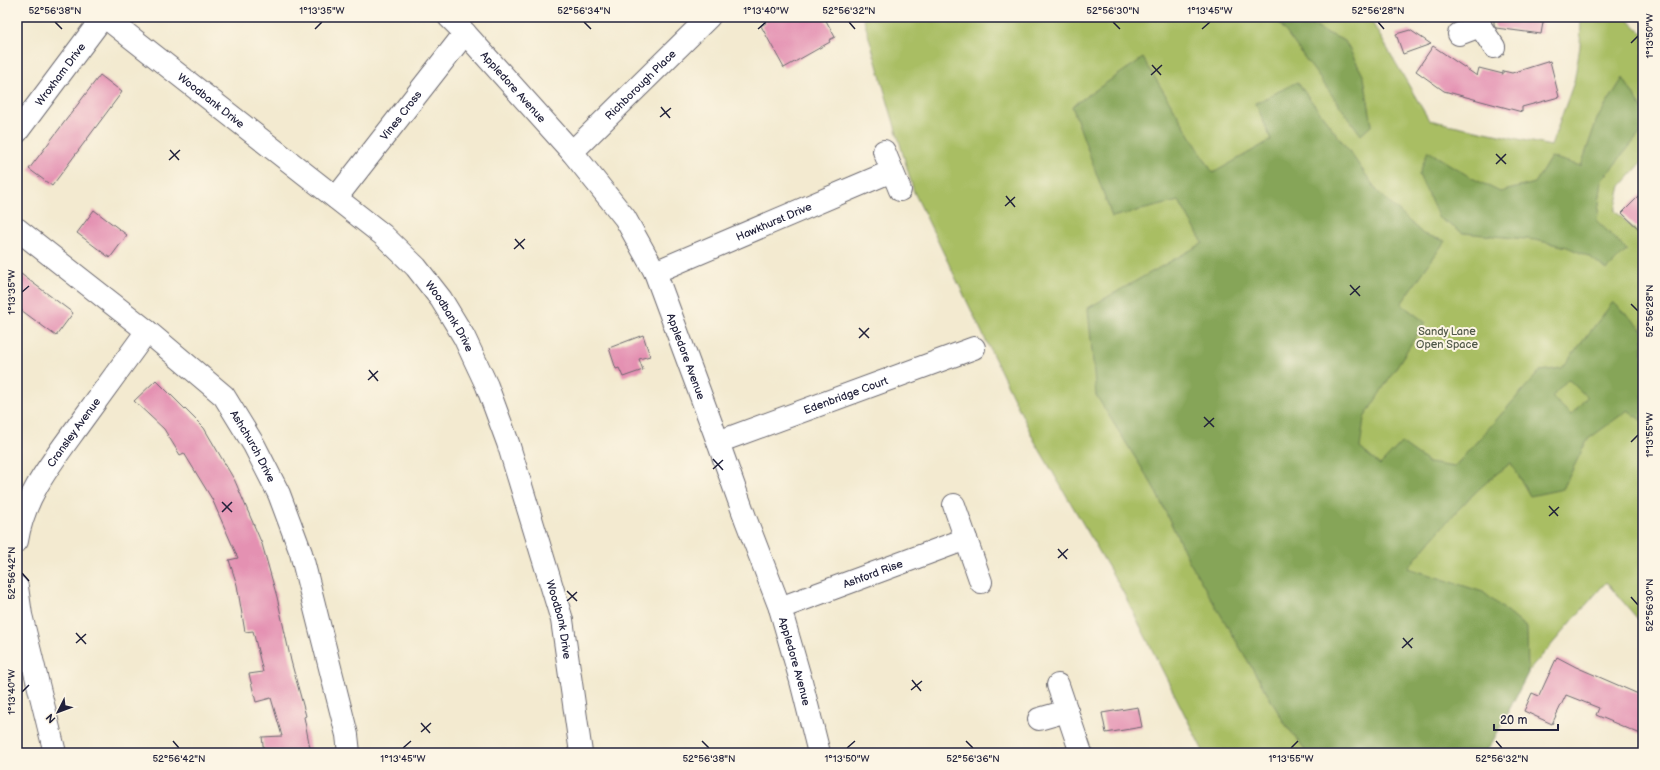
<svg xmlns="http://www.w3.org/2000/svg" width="1660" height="770" viewBox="0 0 1660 770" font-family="'Balsamiq Sans',sans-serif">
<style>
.green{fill:#a9be63;stroke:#66704f}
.forest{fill:#86a559;stroke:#54644a;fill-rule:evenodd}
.building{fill:#e491b2}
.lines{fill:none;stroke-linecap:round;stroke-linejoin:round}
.minor-casing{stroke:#6b686f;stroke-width:24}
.minor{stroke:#fff;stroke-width:22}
.ticks{fill:none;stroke:#22223b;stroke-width:1.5}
.labels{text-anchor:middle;stroke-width:4;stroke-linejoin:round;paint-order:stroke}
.street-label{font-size:11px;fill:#22223b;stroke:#fcf5e5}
.park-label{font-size:11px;fill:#515949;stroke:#fcf5e5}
.neatline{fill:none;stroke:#22223b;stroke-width:1.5}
.ticks-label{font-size:10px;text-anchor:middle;fill:#22223b}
</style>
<rect width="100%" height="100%" fill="#fcf5e5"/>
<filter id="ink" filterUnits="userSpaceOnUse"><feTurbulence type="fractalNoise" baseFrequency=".025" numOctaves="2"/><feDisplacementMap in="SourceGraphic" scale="8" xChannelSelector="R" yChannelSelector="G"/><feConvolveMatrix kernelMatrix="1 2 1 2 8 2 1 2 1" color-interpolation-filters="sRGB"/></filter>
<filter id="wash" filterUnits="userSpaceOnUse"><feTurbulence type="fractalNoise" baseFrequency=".012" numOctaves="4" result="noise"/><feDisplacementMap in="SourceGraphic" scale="16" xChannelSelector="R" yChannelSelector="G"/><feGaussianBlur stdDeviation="0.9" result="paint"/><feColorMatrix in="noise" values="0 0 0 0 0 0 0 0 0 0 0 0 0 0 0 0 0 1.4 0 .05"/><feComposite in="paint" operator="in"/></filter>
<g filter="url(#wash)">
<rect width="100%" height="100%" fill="#f3ead0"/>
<polygon class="green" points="863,17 1369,17 1429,120 1551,146 1574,82 1580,46 1581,17 1625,17 1643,34 1643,161 1621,186 1615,211 1643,237 1643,625 1606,582 1527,673 1484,753 1204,753 1123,592 1035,442 914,192"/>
<g class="forest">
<polygon points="1275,17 1298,17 1323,31 1345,41 1364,77 1372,125 1361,135"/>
<path d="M 1143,58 L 1213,173 L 1271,140 L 1256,103 L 1297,82 L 1347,148 L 1378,192 L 1423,234 L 1445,241 L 1401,304 L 1425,322 L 1364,418 L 1360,448 L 1380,465 L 1401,443 L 1429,463 L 1454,467 L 1540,371 L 1562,368 L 1613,302 L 1643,330 L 1643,422 L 1628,410 L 1587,440 L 1563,489 L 1530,496 L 1511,463 C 1471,491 1439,530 1408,568 L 1483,592 L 1527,628 L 1528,673 L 1492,743 L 1484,753 L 1308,753 L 1285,724 L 1189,561 L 1153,486 L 1096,395 L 1088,308 L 1203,243 L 1179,201 L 1112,217 L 1072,106 ZM 1568,379 L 1587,397 L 1571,415 L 1552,397 Z"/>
<polygon points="1623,78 1643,110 1643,130 1602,180 1597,221 1627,250 1607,270 1590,257 1567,247 1535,240 1463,233 1439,218 1419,175 1428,151 1470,177 1500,192 1535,183 1551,157 1581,166 1597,119"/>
</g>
<g id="blocks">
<g class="building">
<polygon points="762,17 824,17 835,37 829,40 830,42 784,68 761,26 766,23"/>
<polygon points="1494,17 1544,17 1541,34 1496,28 1494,24"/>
<polygon points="1410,30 1431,44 1403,54 1396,34"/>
<polygon points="1433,46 1477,76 1479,68 1503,74 1503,71 1512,73 1550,61 1559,97 1522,107 1522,112 1444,91 1416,71"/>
<polygon points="100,75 122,92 52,186 29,169"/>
<polygon points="1643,192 1643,233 1622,213"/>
<polygon points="94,210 127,235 110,258 77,233"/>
<polygon points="17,271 73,313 56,336 17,307"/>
<polygon points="643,335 650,356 639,359 643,370 623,377 619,368 616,369 609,348"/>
<polygon points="156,380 204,428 235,481 262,544 277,597 291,661 306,716 304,717 311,753 264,753 262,737 282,736 271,698 256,702 249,674 263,672 253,631 245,632 237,585 229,560 238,558 212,499 184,453 180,455 164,429 134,401"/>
<polygon points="1557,657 1576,667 1643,696 1643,735 1596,715 1599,708 1566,695 1552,724 1524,711 1532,693 1539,696"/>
<polygon points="1138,707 1142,727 1106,733 1102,713"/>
</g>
</g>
</g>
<g filter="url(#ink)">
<use href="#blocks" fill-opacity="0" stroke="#6b686f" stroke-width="1"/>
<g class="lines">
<defs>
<g id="minor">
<path id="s1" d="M 105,17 L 383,235 L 416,267 L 441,299 L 464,337 L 487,386 L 508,443 L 562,620 L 581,753"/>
<path id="s2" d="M 449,17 L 465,33 L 572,152 L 625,218 L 655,272 L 718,442 L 746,520 L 780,608 L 801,681 L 819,753"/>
<polyline points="1480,17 1480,26 1494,47"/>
<polyline points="1459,34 1480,26"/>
<path id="s3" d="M 17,132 L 103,17"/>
<polyline points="884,151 900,190"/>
<path id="s4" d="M 572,152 L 709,17"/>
<path id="s5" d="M 336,198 L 465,33"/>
<path id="s6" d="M 17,229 L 147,331 L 224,396 L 254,445 L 279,494 L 301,553 L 347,735 L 349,753"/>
<path id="s7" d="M 655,272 L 892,171"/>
<path id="s8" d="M 718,442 L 974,348"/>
<polyline points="954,505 981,582"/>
<path id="s9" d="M 17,541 C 24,494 56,457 83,419 C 104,390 126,360 147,331"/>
<polyline points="17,587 21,615 55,753"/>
<path id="s10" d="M 780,608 L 966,539"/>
<polyline points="1058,685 1081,753"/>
<polyline points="1039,719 1067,711"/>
</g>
</defs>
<use href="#minor" class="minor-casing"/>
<use href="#minor" class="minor"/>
</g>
</g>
<path class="ticks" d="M 55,22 L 62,29M 584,22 L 591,29M 849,22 L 855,29M 1113,22 L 1120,29M 1378,22 L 1384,29M 315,29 L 322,22M 758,29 L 766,22M 1202,29 L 1210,22M 1631,43 L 1638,36M 1152,65 L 1161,75M 1151,75 L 1162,65M 661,107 L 670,118M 660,117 L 671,108M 170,150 L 179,160M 1496,154 L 1506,164M 169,160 L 180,150M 1496,164 L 1506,154M 1006,196 L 1015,207M 1005,206 L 1015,197M 515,239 L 524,249M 514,249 L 525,239M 1350,285 L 1360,296M 22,292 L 29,286M 1350,295 L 1360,286M 1631,304 L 1638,311M 859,328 L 869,338M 859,338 L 869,328M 369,370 L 378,381M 368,380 L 378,371M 1204,417 L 1214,427M 1204,427 L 1214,418M 1631,442 L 1638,435M 713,459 L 723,470M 713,469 L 723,460M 222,502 L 232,512M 1549,506 L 1558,516M 222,512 L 232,502M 1549,516 L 1559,507M 1058,549 L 1067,559M 1058,558 L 1068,549M 22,573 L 29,581M 567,591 L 577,601M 1631,597 L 1638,605M 567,601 L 577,592M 76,633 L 86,644M 1403,638 L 1412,648M 76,643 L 86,634M 1402,648 L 1413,638M 912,680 L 921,691M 911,690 L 922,681M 22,692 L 29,685M 421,723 L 430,733M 421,732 L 431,723M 173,741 L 179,748M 702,741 L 709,748M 966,741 L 973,748M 1496,741 L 1502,748M 403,748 L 411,741M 847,748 L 855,741M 1291,748 L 1298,741"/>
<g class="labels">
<g class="street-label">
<text dy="4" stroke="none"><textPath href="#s3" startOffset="72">Wroxham Drive</textPath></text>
<text dy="4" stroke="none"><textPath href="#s4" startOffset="96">Richborough Place</textPath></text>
<text dy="4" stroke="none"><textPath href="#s2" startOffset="95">Appledore Avenue</textPath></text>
<text dy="4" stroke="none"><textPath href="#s1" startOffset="135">Woodbank Drive</textPath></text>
<text dy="4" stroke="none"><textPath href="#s5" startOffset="105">Vines Cross</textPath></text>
<text dy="4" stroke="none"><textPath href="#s7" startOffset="129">Hawkhurst Drive</textPath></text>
<text dy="4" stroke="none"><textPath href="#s1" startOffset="459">Woodbank Drive</textPath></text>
<text dy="4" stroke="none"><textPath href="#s2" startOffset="419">Appledore Avenue</textPath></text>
<text dy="4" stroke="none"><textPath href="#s8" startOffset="136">Edenbridge Court</textPath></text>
<text dy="4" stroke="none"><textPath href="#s9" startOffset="124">Cransley Avenue</textPath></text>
<text dy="4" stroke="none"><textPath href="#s6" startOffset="324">Ashchurch Drive</textPath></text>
<text dy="4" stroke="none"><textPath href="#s10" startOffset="99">Ashford Rise</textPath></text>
<text dy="4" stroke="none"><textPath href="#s1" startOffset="783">Woodbank Drive</textPath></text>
<text dy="4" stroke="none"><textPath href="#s2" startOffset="743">Appledore Avenue</textPath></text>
</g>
<g class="park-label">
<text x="1447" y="335">Sandy Lane<tspan x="1447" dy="13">Open Space</tspan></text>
</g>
</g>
<rect width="1660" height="770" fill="none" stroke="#fcf5e5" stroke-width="44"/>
<g transform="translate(58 712) rotate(228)" stroke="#fcf5e5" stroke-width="3" paint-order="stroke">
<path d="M0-3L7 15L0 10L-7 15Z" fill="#22223b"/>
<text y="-6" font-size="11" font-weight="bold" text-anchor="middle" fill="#22223b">N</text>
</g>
<path d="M1494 724v6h64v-6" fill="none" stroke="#22223b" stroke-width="2"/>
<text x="1500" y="724" font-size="12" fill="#22223b" stroke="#fcf5e5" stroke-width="3" paint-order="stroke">20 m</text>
<rect x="22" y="22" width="1616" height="726" class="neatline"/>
<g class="ticks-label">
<text x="55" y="14">52°56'38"N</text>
<text x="322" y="14">1°13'35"W</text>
<text x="584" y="14">52°56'34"N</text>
<text x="766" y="14">1°13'40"W</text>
<text x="849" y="14">52°56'32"N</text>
<text x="1113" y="14">52°56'30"N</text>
<text x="1210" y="14">1°13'45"W</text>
<text x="1378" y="14">52°56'28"N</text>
<text transform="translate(1649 36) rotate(-90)" y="4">1°13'50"W</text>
<text transform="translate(11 292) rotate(-90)" y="4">1°13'35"W</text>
<text transform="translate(1649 311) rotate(-90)" y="4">52°56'28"N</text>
<text transform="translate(1649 435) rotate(-90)" y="4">1°13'55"W</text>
<text transform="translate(11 573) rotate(-90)" y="4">52°56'42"N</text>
<text transform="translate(1649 605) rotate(-90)" y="4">52°56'30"N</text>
<text transform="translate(11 692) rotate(-90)" y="4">1°13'40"W</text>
<text x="179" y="762">52°56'42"N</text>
<text x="403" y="762">1°13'45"W</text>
<text x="709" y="762">52°56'38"N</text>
<text x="847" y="762">1°13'50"W</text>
<text x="973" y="762">52°56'36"N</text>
<text x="1291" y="762">1°13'55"W</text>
<text x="1502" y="762">52°56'32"N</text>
</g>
</svg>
